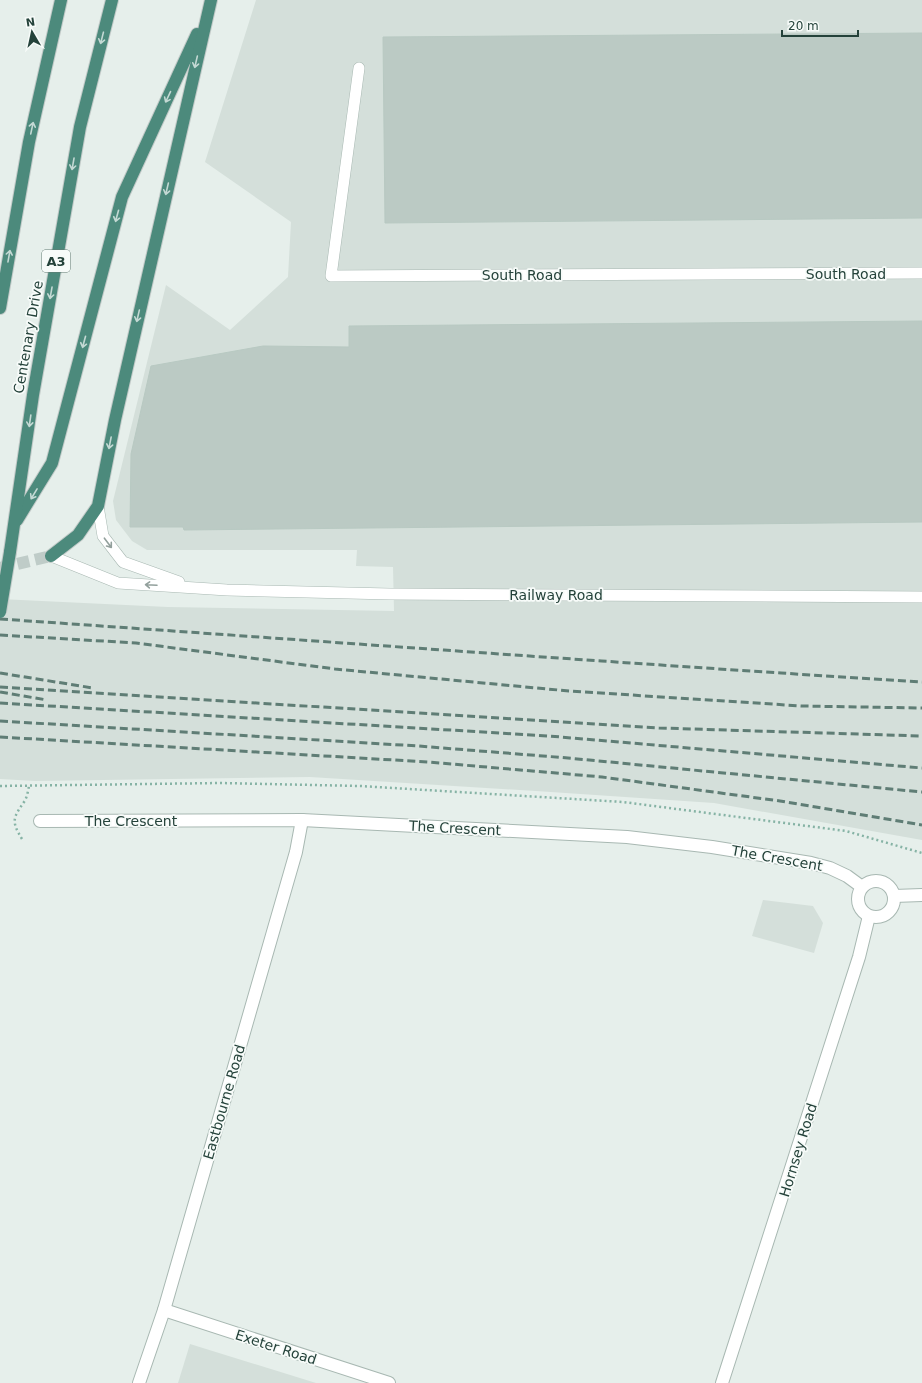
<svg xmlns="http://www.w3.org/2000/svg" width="922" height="1383" viewBox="0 0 922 1383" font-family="'DejaVu Sans',sans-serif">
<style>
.built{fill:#d4dfda}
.building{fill:#bbcac4;stroke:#b8c9c2}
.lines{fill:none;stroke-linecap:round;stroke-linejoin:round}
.trunk-tunnel{stroke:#bfccc8;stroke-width:12;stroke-dasharray:12 6;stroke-linecap:butt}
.service-casing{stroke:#a8b8b2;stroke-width:12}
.minor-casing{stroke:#a8b8b2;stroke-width:14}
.trunk-casing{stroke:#c2cac8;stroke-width:14}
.path{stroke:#86b3a5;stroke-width:2.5;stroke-dasharray:2 3;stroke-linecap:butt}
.service{stroke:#fff;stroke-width:11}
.minor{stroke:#fff;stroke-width:12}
.trunk{stroke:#4c8a7c;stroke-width:12}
.rail{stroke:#5f7d75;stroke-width:3;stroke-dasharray:8 4;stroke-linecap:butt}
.trunk-bridge-casing{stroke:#c2cac8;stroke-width:14;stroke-linecap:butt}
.trunk-bridge{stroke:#4c8a7c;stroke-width:12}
.oneway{stroke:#c4d9d4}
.oneway2{stroke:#92a09c}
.labels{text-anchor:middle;stroke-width:3.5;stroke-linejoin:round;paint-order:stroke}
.shield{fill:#f7fbf9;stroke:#637a73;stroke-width:1}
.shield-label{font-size:13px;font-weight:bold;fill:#24423a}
.street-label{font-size:14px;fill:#24423a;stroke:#f7fbf9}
</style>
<rect width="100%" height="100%" fill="#e6efeb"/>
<g class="built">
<polygon points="256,0 922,0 922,840 714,803 536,791 310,777 35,781 0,779 0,599 168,607 394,611 393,567 356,566 357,550 147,550 132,541 116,520 113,501 166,285 230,330 288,277 291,222 205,162"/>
<polygon points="763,900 813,906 823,923 814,953 752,936"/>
<polygon points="190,1344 316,1383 178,1383"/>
</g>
<g class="building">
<polygon points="922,33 922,218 385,223 383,37"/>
<polygon points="922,321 922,522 184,530 183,527 130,527 131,454 151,366 263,346 349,347 349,326"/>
</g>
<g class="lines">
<polyline class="trunk-tunnel" points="0,568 51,556"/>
<defs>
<g id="service">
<polyline points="359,68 331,276 922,273"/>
<polyline points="98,506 103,536 123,562 179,582"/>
<polyline points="51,556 118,583 227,590 390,594 922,597"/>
</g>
<g id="minor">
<polyline points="40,821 302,820 627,837 712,847 811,863 830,868 847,876 862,887"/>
<circle cx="876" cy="899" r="18"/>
<polyline points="894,896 922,895"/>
<polyline points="164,1310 389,1383"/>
<polyline points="139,1383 164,1310 296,852 302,820"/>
<polyline points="722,1383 859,957 869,916"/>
</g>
<g id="trunk">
<polyline points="0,308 29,142 61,0"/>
<polyline points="17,520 52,463 122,197 197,34"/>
<polyline points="10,552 33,395 80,127 112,0"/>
<polyline points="51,556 78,535 98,506 115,420 211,0"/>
</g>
</defs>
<use href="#service" class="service-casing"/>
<use href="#minor" class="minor-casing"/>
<use href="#trunk" class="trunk-casing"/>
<g class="path">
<polyline points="0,786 221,783 360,786 623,802 846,831 922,853"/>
<path d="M 22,839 C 11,821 13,818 24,802 C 27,798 28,791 29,786"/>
</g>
<use href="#service" class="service"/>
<use href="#minor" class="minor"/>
<use href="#trunk" class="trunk"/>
<g class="rail">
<path d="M 0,619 C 307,640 615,663 922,682"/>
<polyline points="0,635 136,643 335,669 569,691 802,706 922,708"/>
<polyline points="0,673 93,688"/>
<polyline points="0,687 659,728 922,736"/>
<polyline points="0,692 47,700"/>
<polyline points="0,703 549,736 922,768"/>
<polyline points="0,721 418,746 568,758 922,792"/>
<polyline points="0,737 428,762 602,777 780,801 922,825"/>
</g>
<defs>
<polyline id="trunk-bridge" points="0,612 10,552"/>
</defs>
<use href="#trunk-bridge" class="trunk-bridge-casing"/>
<use href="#trunk-bridge" class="trunk-bridge"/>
</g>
<defs><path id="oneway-shaft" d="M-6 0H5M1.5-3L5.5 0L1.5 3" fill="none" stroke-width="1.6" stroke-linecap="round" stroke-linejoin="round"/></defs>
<g class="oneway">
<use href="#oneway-shaft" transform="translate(102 38) rotate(104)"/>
<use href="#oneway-shaft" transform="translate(196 62) rotate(103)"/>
<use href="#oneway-shaft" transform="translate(168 97) rotate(115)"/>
<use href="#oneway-shaft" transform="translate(32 128) rotate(-78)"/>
<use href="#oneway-shaft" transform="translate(73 164) rotate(100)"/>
<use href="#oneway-shaft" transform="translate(167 189) rotate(103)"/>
<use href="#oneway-shaft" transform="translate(117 216) rotate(105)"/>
<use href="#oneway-shaft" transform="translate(9 256) rotate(-80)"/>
<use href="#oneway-shaft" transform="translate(51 293) rotate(100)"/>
<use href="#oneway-shaft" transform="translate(138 316) rotate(103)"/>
<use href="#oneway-shaft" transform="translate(84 342) rotate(105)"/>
<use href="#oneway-shaft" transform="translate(30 421) rotate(98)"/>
<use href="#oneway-shaft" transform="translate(110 443) rotate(101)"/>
<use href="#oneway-shaft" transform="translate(34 494) rotate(121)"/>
</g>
<g class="oneway2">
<use href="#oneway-shaft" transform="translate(108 543) rotate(53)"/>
<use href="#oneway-shaft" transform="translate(151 585) rotate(-177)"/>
</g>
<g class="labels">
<rect class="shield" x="42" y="250" width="28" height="22" rx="3"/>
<g class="shield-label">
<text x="56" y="266">A3</text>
</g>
<g class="street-label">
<text x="846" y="279">South Road</text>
<text x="522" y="280">South Road</text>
<text transform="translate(28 337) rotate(-80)" y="5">Centenary Drive</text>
<text x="556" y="600">Railway Road</text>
<text x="131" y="826">The Crescent</text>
<text transform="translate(455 828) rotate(3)" y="5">The Crescent</text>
<text transform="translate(777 858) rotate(10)" y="5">The Crescent</text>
<text transform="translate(224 1102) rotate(-74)" y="5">Eastbourne Road</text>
<text transform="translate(798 1150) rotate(-73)" y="5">Hornsey Road</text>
<text transform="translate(276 1347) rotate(18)" y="5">Exeter Road</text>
</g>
</g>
<g transform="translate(32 32) rotate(351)" stroke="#f7fbf9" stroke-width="3" paint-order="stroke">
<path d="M0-3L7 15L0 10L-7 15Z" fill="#24423a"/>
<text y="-6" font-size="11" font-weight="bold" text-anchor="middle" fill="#24423a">N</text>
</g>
<path d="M782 30v6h76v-6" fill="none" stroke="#24423a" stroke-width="2"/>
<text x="788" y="30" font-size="12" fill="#24423a" stroke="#f7fbf9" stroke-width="3" paint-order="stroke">20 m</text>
</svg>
